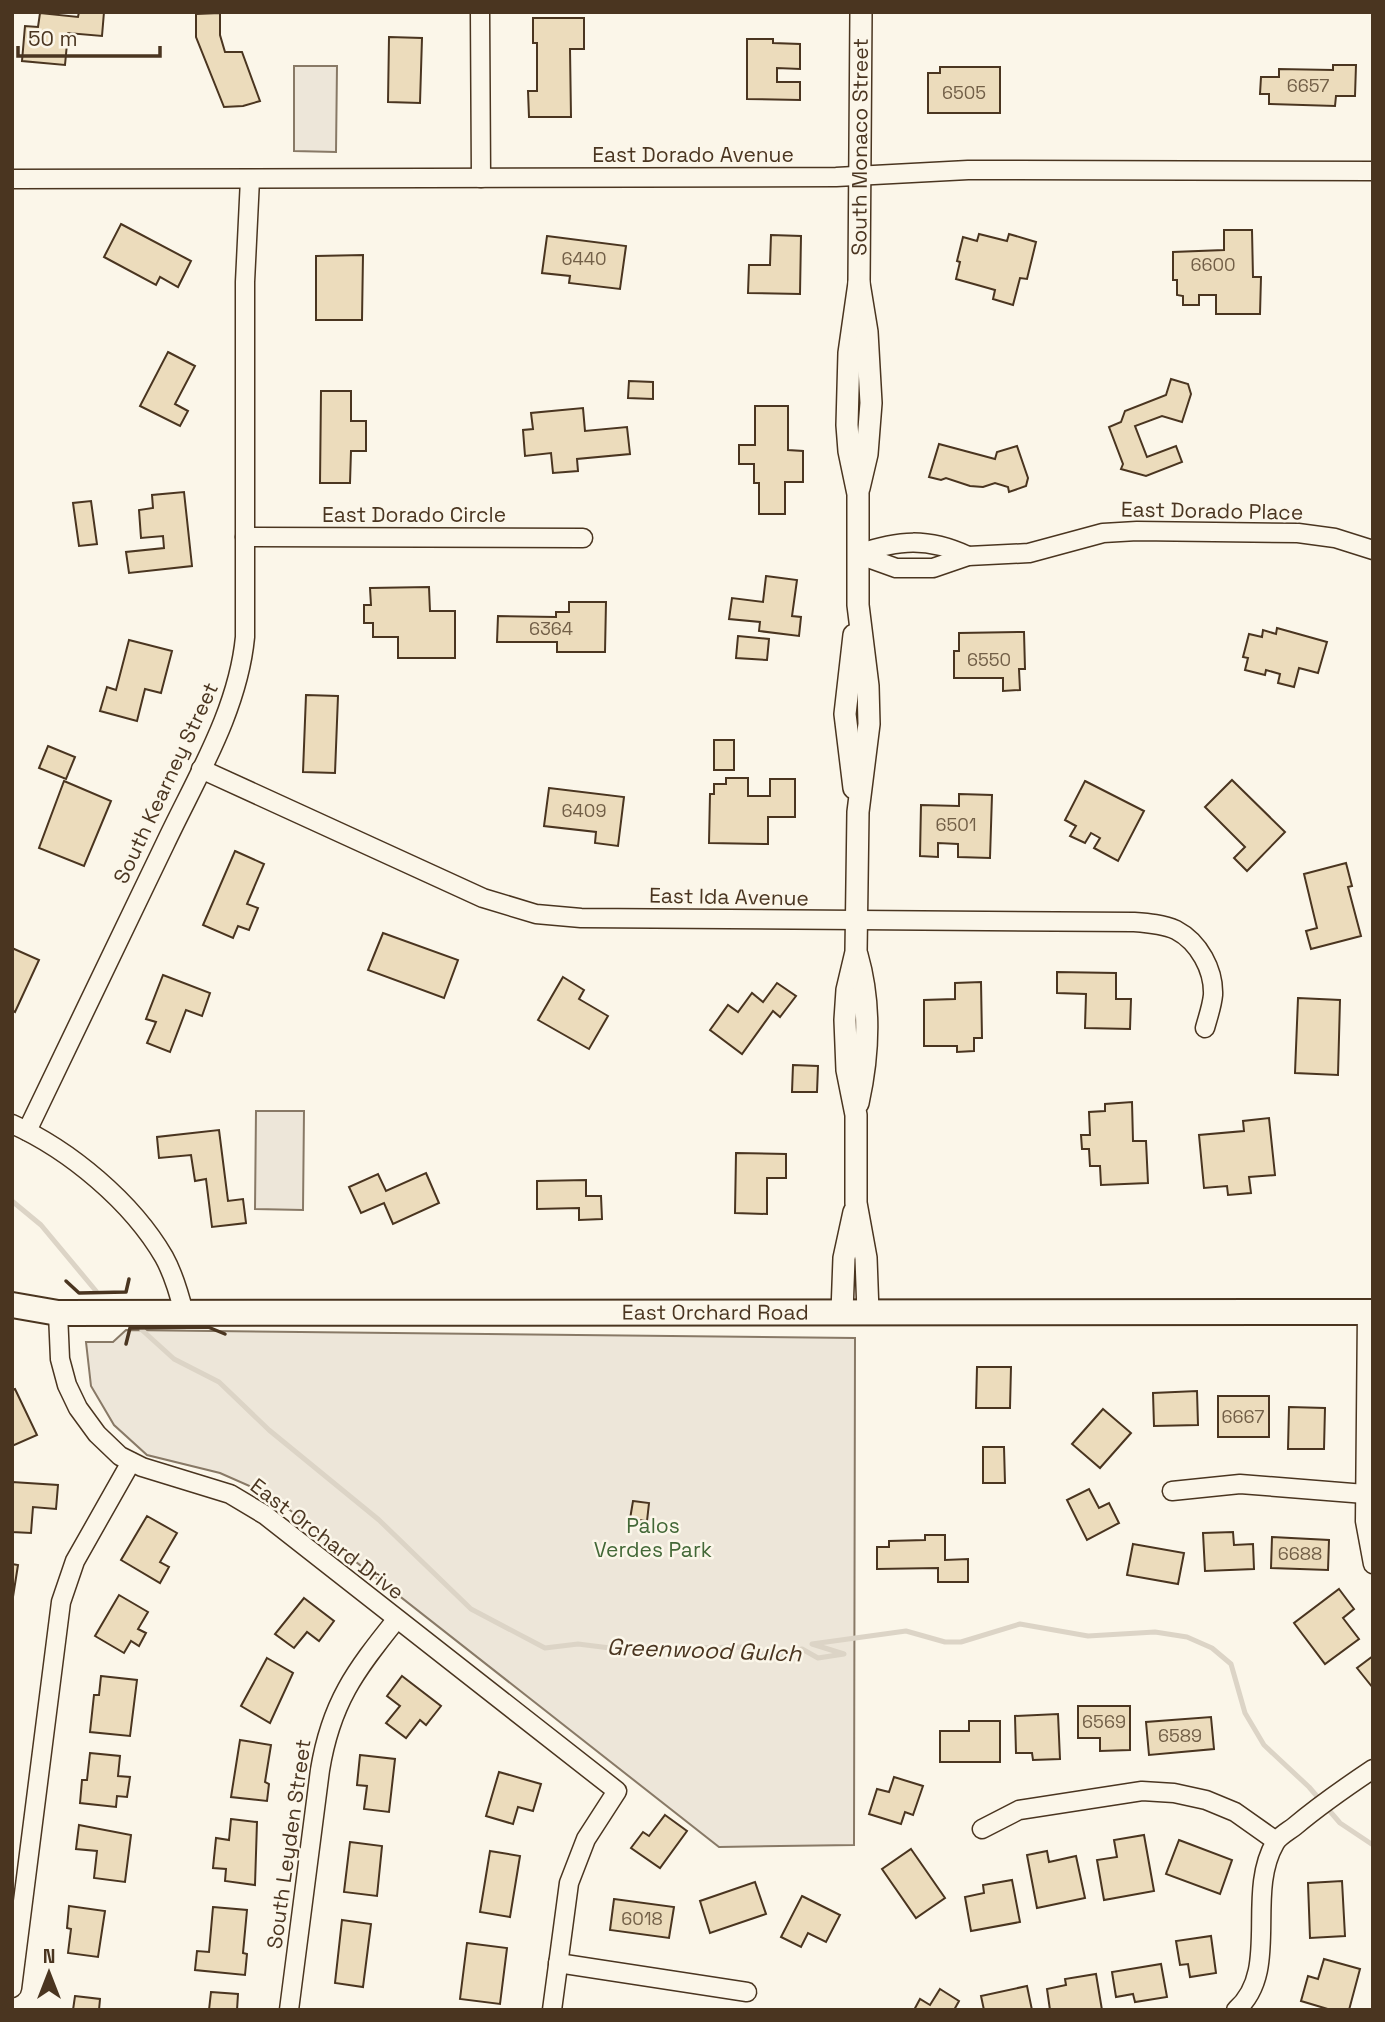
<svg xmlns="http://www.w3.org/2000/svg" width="1385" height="2022" viewBox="0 0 1385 2022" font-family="'Space Grotesk',sans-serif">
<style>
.green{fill:#ede6d9;stroke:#887966;stroke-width:2}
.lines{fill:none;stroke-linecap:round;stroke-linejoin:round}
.stream{stroke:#dcd4c6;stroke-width:5}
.building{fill:#ecdcbc;stroke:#4a3520;stroke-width:2}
.minor-casing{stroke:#4a3520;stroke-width:21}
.tertiary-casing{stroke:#4a3520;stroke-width:24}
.secondary-casing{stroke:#4a3520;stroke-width:28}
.minor{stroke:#fbf6e9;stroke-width:18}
.tertiary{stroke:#fbf6e9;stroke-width:21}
.secondary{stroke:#fbf6e9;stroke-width:24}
.wall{stroke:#4a3520;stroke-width:3.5}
.labels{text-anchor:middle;stroke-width:5;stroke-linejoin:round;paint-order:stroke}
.number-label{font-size:18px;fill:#725f47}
.street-label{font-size:21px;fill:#4a3520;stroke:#fbf6e9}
.park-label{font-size:21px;fill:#436837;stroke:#fbf6e9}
.water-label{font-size:23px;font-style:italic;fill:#4a3520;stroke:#fbf6e9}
</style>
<rect width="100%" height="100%" fill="#fbf6e9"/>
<g class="green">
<polygon points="294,66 337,66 336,152 294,151"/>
<polygon points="256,1111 304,1111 303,1210 255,1209"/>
<polygon points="126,1330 855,1338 854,1845 719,1847 272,1496 220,1473 147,1455 114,1425 91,1386 86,1342 113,1342"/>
</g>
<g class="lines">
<g class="stream">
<polyline points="12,1201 41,1225 96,1291"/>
<polyline points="142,1330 174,1359 219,1382 269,1430 379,1520 471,1609 545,1648 578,1644 618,1649 741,1647 774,1657 802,1649 818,1658 844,1654 812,1644 906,1631 945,1642 961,1642 1020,1624 1088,1636 1155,1632 1187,1637 1212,1648 1231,1664 1245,1713 1264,1745 1309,1787 1340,1823 1373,1845"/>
</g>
</g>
<g class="building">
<polygon points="79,12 104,12 102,36 68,33 65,65 22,61 25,26 38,27 40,13 78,17"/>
<polygon points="220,13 220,35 225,52 242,52 260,101 243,106 224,107 196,37 196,14"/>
<polygon points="533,18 584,18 584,49 570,49 571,117 529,117 528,91 537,91 537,43 533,43"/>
<polygon points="389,37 422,38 420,103 388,102"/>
<polygon points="747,39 773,39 773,43 800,44 800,69 777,68 777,82 800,82 800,100 747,99"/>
<polygon points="1333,65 1356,65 1355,96 1336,96 1335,106 1269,104 1269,94 1260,94 1261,77 1279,77 1279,69 1333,70"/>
<polygon points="940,67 1000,67 1000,113 928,113 928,73 940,73"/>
<polygon points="121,224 191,261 178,287 160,277 156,285 104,257"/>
<polygon points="1224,230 1252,230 1253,277 1261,277 1260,314 1216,314 1216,295 1199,295 1199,305 1183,305 1183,296 1177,295 1177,280 1173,280 1173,252 1224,250"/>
<polygon points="979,234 1007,241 1009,234 1036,242 1027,279 1020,278 1013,305 993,299 995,290 956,279 960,262 957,261 963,237 977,241"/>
<polygon points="771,235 801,236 800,294 748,293 749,265 770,265"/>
<polygon points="547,236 626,246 620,289 569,283 570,276 542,273"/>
<polygon points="363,255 362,320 316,320 316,256"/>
<polygon points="168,352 195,366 175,404 188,411 180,426 140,406"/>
<polygon points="1171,379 1188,384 1191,394 1182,422 1162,416 1135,426 1147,457 1176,446 1182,462 1146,476 1121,469 1123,464 1109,427 1121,422 1125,411 1166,395"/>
<polygon points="629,381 653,382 653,399 628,398"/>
<polygon points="321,391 351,391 351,421 366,421 366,451 351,451 350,483 320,483"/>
<polygon points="755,406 788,406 788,450 803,451 803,482 785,482 785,514 759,514 759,483 754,483 754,464 739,464 739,445 755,445"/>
<polygon points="583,408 585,431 627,427 630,454 577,459 578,471 553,473 551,453 525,456 523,430 533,429 531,413"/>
<polygon points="939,444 995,459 997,452 1017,446 1028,478 1026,486 1009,492 1008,487 995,483 983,487 970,486 946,478 941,480 929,477"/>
<polygon points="184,492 192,566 129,573 126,552 164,548 163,536 141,538 139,510 153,508 152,495"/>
<polygon points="91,501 97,544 79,546 73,503"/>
<polygon points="766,576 797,580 792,616 801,617 799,636 759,631 760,622 729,619 732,598 763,602"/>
<polygon points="429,587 430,611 455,611 455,658 398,658 398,637 373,637 373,623 364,623 364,605 371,605 370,588"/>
<polygon points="569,602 606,602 605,652 557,652 557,642 497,642 498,616 556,617 556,612 569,612"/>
<polygon points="1277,628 1327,642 1318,673 1299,668 1294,687 1278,683 1280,674 1266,670 1265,675 1245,670 1248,658 1243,657 1249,634 1262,637 1263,630 1276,634"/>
<polygon points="1024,632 1025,669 1019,669 1020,690 1003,691 1003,678 954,678 954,651 959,651 959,633"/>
<polygon points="738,636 769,639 767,660 736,658"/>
<polygon points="129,640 172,651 161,693 145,689 137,721 100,711 107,687 116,690"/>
<polygon points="306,695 338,696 335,773 303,772"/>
<rect x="714" y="740" width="20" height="30"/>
<polygon points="48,746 75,757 66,779 39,768"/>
<polygon points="726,778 748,778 748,796 770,796 770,779 795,779 795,817 768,817 768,844 709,843 710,794 714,794 714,784 726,784"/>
<polygon points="1232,780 1285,832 1247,871 1234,858 1245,847 1205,807"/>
<polygon points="64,781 111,801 84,866 39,848"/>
<polygon points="1085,781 1144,811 1118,861 1094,848 1100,838 1091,833 1085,843 1070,836 1076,826 1065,820"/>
<polygon points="549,788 624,797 618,846 595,843 596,832 544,826"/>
<polygon points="959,794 992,795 990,858 958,857 958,844 938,843 938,857 920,856 921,805 959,806"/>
<polygon points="235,851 264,864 247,904 258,908 249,930 238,926 233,938 203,925"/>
<polygon points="1346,863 1352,886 1348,887 1361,936 1311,949 1306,931 1317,928 1304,874"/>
<polygon points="383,933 458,960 444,998 368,970"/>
<polygon points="12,948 39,960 15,1012 12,1010"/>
<polygon points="1057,972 1116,973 1116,999 1131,999 1130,1029 1085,1028 1086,994 1057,993"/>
<polygon points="163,975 210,993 202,1016 186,1010 170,1052 147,1043 156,1022 146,1019"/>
<polygon points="563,977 584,990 579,999 608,1016 589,1049 538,1020"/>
<polygon points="981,982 982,1038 974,1038 974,1051 957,1052 957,1046 924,1046 924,1000 955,999 955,983"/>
<polygon points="777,983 796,996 780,1017 773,1011 742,1054 710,1030 728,1005 738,1012 752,993 763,1002"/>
<polygon points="1298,998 1340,1000 1338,1075 1295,1073"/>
<polygon points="793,1065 818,1066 817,1092 792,1092"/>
<polygon points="1132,1102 1133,1141 1146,1141 1148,1183 1101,1185 1100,1166 1090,1166 1089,1149 1082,1149 1081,1135 1090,1135 1089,1112 1105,1111 1105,1104"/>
<polygon points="1269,1118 1275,1175 1249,1177 1251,1193 1228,1195 1227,1186 1204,1188 1199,1135 1244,1131 1243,1121"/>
<polygon points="219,1130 228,1201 243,1199 246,1223 212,1227 206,1179 195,1181 191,1155 159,1158 157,1137"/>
<polygon points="736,1153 786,1154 786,1178 767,1178 767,1214 735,1213"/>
<polygon points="426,1173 439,1203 393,1224 384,1203 361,1213 349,1187 378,1174 386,1191"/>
<polygon points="586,1180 586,1196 601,1196 602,1219 579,1220 579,1208 537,1209 537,1181"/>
<polygon points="977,1367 1011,1367 1010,1408 976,1408"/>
<polygon points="15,1389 37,1435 12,1446 12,1390"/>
<polygon points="1197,1391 1198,1425 1154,1426 1153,1393"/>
<rect x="1218" y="1396" width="51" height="41"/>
<polygon points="1289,1407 1325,1408 1324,1449 1288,1449"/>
<polygon points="1103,1409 1131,1433 1100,1468 1072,1444"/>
<polygon points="983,1447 1004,1447 1005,1483 983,1483"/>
<polygon points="12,1482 58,1485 56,1509 33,1507 31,1533 12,1532"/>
<polygon points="1089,1489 1099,1508 1109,1503 1119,1523 1087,1540 1067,1500"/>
<polygon points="633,1501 649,1503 647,1521 630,1519"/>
<polygon points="147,1516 177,1533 160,1562 169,1567 160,1583 121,1560"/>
<polygon points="1233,1532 1234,1545 1253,1544 1254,1569 1205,1571 1203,1533"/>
<polygon points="925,1535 945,1535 945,1560 968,1559 968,1582 938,1582 938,1568 877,1569 877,1547 889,1547 889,1541 925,1540"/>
<polygon points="1272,1537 1329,1540 1328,1570 1271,1568"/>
<polygon points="1133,1544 1184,1553 1178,1584 1127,1575"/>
<polygon points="12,1564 18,1565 12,1603"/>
<polygon points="1339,1589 1354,1609 1343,1618 1359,1639 1325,1664 1294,1623"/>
<polygon points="119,1595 148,1612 138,1629 146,1633 139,1646 131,1641 124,1653 95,1636"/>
<polygon points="304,1598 334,1621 319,1641 307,1632 294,1648 275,1634"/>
<polygon points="1373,1656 1373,1688 1357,1668"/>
<polygon points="267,1658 293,1673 270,1723 241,1706"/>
<polygon points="101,1676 137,1680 130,1736 90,1732 94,1695 99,1695"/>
<polygon points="402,1676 441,1706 426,1725 420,1720 406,1738 386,1723 400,1706 387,1696"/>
<polygon points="1078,1706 1130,1706 1130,1750 1100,1751 1100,1738 1078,1738"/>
<polygon points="1058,1714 1060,1759 1033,1760 1032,1753 1016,1753 1015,1716"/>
<polygon points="1211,1717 1214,1749 1149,1755 1146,1722"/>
<polygon points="969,1721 1000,1721 1000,1762 940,1762 940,1731 969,1731"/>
<polygon points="240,1740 271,1745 265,1782 269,1784 267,1801 231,1797"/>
<polygon points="90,1753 120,1756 118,1776 130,1777 127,1797 117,1796 116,1807 80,1803 82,1780 87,1780"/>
<polygon points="360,1755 395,1759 389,1812 364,1809 367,1786 357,1785"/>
<polygon points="499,1772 541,1784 533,1811 518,1807 513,1824 486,1816"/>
<polygon points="894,1777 923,1786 913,1815 905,1812 901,1824 869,1814 877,1789 889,1792"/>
<polygon points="665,1815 687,1831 660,1868 631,1848 643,1832 649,1836"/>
<polygon points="231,1819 257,1822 255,1885 225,1881 226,1869 213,1868 216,1838 229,1840"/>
<polygon points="79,1825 131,1835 125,1882 94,1878 97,1851 76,1849"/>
<polygon points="1144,1835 1154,1891 1104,1900 1097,1860 1117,1857 1114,1840"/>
<polygon points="1179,1840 1232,1860 1220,1894 1166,1874"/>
<polygon points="350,1842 382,1846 377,1896 344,1892"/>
<polygon points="911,1849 945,1898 916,1918 882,1869"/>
<polygon points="490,1851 520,1856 510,1917 480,1912"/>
<polygon points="1047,1851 1049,1862 1076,1856 1085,1898 1037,1908 1027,1855"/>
<polygon points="1012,1880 1020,1922 971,1931 965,1897 984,1893 983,1885"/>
<polygon points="1342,1881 1345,1936 1310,1938 1308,1883"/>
<polygon points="755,1882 766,1914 710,1933 700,1901"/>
<polygon points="802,1896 840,1915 826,1942 808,1933 801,1947 781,1937"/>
<polygon points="614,1899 674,1907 669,1938 610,1930"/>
<polygon points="69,1906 105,1911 98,1957 68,1953 71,1929 67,1928"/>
<polygon points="213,1907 247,1910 243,1953 247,1954 245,1975 195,1970 197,1951 209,1952"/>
<polygon points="342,1920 371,1924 363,1987 335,1983"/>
<polygon points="1211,1936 1216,1973 1190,1977 1188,1964 1180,1965 1176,1941"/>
<polygon points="467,1943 507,1948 500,2004 460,1999"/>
<polygon points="1324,1959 1360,1969 1349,2010 1331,2010 1301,2001 1308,1976 1318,1979"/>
<polygon points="1161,1964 1167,1997 1135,2002 1133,1994 1116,1997 1112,1972"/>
<polygon points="1096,1974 1102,2010 1050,2010 1047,1989 1066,1985 1065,1979"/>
<polygon points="1027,1986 1032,2010 984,2010 981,1996"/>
<polygon points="940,1989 959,2001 954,2010 914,2010 920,1999 930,2005"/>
<polygon points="211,1992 238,1994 237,2010 209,2010"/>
<polygon points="75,1996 100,1999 99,2010 73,2010"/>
</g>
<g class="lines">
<defs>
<g id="minor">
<polyline points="480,12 481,178"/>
<polyline points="12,179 836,177 968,170 1373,171"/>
<polyline points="245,537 583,538"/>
<polyline points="857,554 896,568 933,568 968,556 1029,553 1103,533 1137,531 1298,533 1335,538 1373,550"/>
<path d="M 857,554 C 899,540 927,537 968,556"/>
<path d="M 201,769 L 483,898 L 536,914 L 581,918 L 1133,922 C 1147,923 1163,924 1176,930 C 1199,942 1214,970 1213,995 C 1212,1006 1208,1017 1205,1028"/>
<path d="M 12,1124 C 70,1150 132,1202 164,1257 C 174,1275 179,1293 184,1313"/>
<path d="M 27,1131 C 73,1035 119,939 165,844 C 196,778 238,711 245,637 L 245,282 L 250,179"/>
<polyline points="1367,1312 1365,1521 1373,1564"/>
<polyline points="58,1313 60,1359 67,1385 78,1408 97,1434 120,1456 142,1467 230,1494 265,1515 617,1791 586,1839 569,1883 552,2010"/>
<polyline points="1172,1491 1240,1484 1365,1494"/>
<polyline points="982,1829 1019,1810 1142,1791 1174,1793 1206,1800 1235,1812 1276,1841"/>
<polyline points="558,1963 747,1992"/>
<polyline points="12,1988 61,1602 75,1561 131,1462"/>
<path d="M 289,2010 L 320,1770 C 331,1703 355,1671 396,1620"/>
<path d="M 1236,2010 C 1281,1971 1245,1895 1275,1843 C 1279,1836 1289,1831 1295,1826 C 1320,1805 1346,1787 1373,1769"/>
</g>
<g id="tertiary">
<polyline points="859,283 849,353 847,425 849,451 858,494 858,605 868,686 869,724 858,812 856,952 847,990 845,1020 847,1070 856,1115 856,1203 866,1258 868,1312"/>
<path id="s1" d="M 859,488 L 867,454 L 871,403 L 867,332 L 859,283 L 861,12"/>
<polyline points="854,635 845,714 854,788"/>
<path d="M 857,955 C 871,1004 869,1053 858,1103"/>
<polyline points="842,1312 844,1258 854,1212"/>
</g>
<g id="secondary">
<path id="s2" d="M 12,1305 L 58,1313 L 1373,1312"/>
</g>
</defs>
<use href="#minor" class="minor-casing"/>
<use href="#tertiary" class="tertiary-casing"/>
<use href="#secondary" class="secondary-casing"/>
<use href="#minor" class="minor"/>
<use href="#tertiary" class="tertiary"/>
<use href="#secondary" class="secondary"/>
<g class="wall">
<polyline points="66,1281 79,1293 126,1292 129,1279"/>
<polyline points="126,1344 130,1328 208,1327 225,1334"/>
</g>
</g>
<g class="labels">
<g class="number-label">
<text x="1308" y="92">6657</text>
<text x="964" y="99">6505</text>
<text x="584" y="265">6440</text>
<text x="1213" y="271">6600</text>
<text x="551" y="635">6364</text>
<text x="989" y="666">6550</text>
<text x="584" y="817">6409</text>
<text x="956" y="831">6501</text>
<text x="1243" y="1423">6667</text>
<text x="1300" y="1560">6688</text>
<text x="1104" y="1728">6569</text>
<text x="1180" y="1742">6589</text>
<text x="642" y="1925">6018</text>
</g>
<g class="street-label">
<text dy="7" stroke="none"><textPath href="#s1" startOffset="343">South Monaco Street</textPath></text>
<text x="693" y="162">East Dorado Avenue</text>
<text transform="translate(1212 511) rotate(1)" y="7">East Dorado Place</text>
<text x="414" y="522">East Dorado Circle</text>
<text transform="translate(166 783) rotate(-65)" y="7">South Kearney Street</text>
<text transform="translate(729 897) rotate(1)" y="7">East Ida Avenue</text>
<text dy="7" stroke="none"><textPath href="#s2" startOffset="704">East Orchard Road</textPath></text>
<text transform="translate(327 1539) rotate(37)" y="7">East Orchard Drive</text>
<text transform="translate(289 1844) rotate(-82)" y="7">South Leyden Street</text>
</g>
<g class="park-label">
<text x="653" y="1533">Palos<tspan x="653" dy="24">Verdes Park</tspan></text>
</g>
<g class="water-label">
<text transform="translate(704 1650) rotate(2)" y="8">Greenwood Gulch</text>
</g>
</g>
<rect width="1385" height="2022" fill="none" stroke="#4a3520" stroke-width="28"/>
<g transform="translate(49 1973)" stroke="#fbf6e9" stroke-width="5" paint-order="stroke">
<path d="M0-5L12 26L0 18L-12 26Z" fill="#4a3520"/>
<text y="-10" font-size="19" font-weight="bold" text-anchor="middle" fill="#4a3520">N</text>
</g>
<path d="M18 46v10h142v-10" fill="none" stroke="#4a3520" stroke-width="3.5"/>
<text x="28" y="46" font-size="21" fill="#4a3520" stroke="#fbf6e9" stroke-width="5" paint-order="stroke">50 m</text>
</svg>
